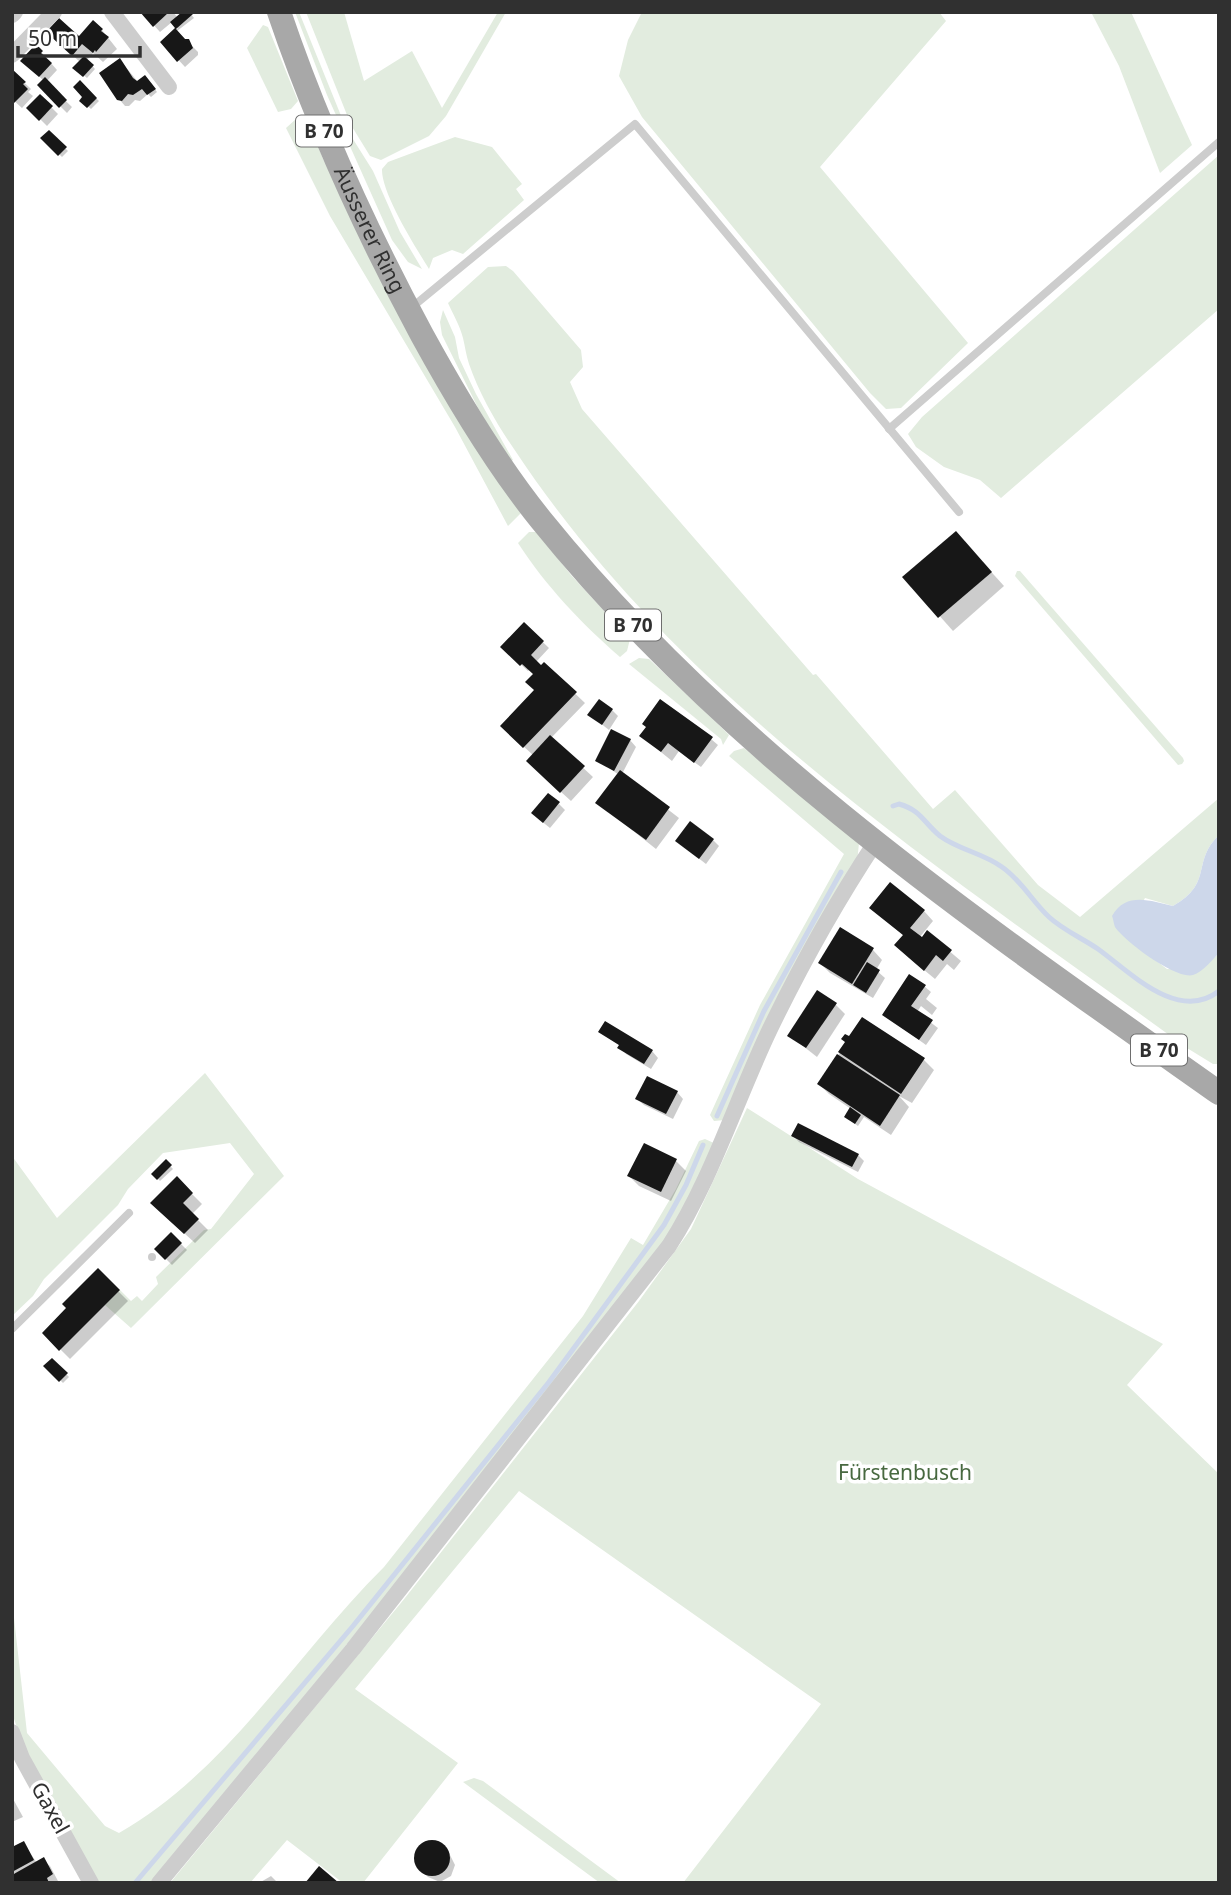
<svg xmlns="http://www.w3.org/2000/svg" width="1231" height="1895" viewBox="0 0 1231 1895" font-family="'Noto Sans',sans-serif">
<style>
.green{fill:#e2ecdf}
.water{fill:#cdd7ea}
.shadow{fill:#0003}
.lines{fill:none;stroke-linecap:round;stroke-linejoin:round}
.stream{stroke:#cdd7ea;stroke-width:5}
.building{fill:#171717}
.service{stroke:#cdcdcd;stroke-width:8}
.minor{stroke:#cdcdcd;stroke-width:16}
.primary{stroke:#a8a8a8;stroke-width:24}
.labels{text-anchor:middle;stroke-width:7;stroke-linejoin:round;paint-order:stroke}
.shield{fill:#fff;stroke:#6e6e6e;stroke-width:2}
.shield-label{font-size:19px;font-weight:bold;fill:#303030}
.street-label{font-size:21px;fill:#303030;stroke:#fff}
.park-label{font-size:21px;fill:#486940;stroke:#fff}
</style>
<rect width="100%" height="100%" fill="#fff"/>
<g class="green">
<polygon points="295,12 299,12 346,128 373,171 400,232 422,269 408,262 392,240 327,95"/>
<polygon points="306,12 344,12 364,81 412,51 442,108 498,12 506,12 446,116 429,136 381,160 370,156 351,125"/>
<polygon points="642,12 939,12 946,21 820,167 968,343 901,408 886,409 870,393 642,117 619,76 628,40"/>
<polygon points="1091,12 1131,12 1192,145 1160,173 1119,66"/>
<polygon points="263,25 268,27 298,101 291,109 278,112 247,48"/>
<path d="M 296,119 C 313,121 318,149 325,163 L 522,512 L 508,526 L 455,427 L 330,216 L 286,128 Z"/>
<path d="M 455,137 L 492,147 L 522,184 L 516,189 L 524,200 L 463,254 L 452,250 L 433,258 L 429,269 C 416,248 381,193 382,169 L 388,162 Z"/>
<polygon points="1219,155 1219,309 1001,498 980,480 944,467 916,447 908,434 922,417"/>
<path d="M 506,266 L 513,271 L 581,350 L 583,367 L 570,382 L 582,409 L 813,675 L 816,674 L 933,809 L 955,790 L 1038,885 L 1080,917 L 1219,798 L 1219,835 C 1191,862 1214,883 1173,906 L 1145,898 L 1124,936 L 1167,969 L 1201,970 L 1219,953 L 1219,1064 L 1213,1064 L 1187,1048 C 946,872 682,703 514,449 C 496,423 479,393 469,364 C 466,355 465,346 463,338 C 460,326 453,314 448,303 L 488,267 Z"/>
<polygon points="443,310 455,337 459,358 476,394 513,460 510,462 478,408 442,335 440,322"/>
<path d="M 529,532 L 537,532 L 571,575 L 630,639 L 627,651 L 620,657 C 582,624 545,585 518,543 Z"/>
<polygon points="1017,571 1020,571 1183,758 1184,761 1182,764 1178,765 1015,576"/>
<polygon points="639,658 649,659 722,728 729,735 723,745 721,739 629,664"/>
<polygon points="744,748 859,843 857,863 725,1120 714,1121 710,1115 760,1005 844,854 729,756 734,751"/>
<polygon points="205,1073 284,1176 131,1328 105,1305 120,1290 131,1301 137,1296 142,1301 158,1284 156,1277 204,1230 211,1229 254,1174 230,1143 163,1153 128,1189 118,1205 44,1279 33,1296 12,1316 12,1156 57,1218"/>
<polygon points="747,1108 858,1179 1163,1344 1127,1385 1219,1474 1219,1883 683,1883 821,1704 519,1491 355,1689 458,1763 363,1883 343,1883 287,1840 250,1883 170,1883 405,1598 639,1301 691,1229"/>
<path d="M 705,1139 L 716,1144 L 681,1219 L 584,1352 L 153,1883 L 96,1883 L 22,1742 L 13,1716 L 12,1600 L 27,1733 L 105,1826 L 119,1833 C 229,1770 295,1655 384,1567 L 583,1316 L 631,1238 L 643,1245 L 676,1189 L 699,1141 Z"/>
<polygon points="474,1778 483,1781 621,1883 600,1883 463,1782"/>
</g>
<path class="water" d="M 1219,835 L 1219,953 C 1212,960 1203,972 1193,975 C 1176,980 1124,941 1115,927 C 1114,925 1113,918 1112,916 C 1126,891 1151,901 1173,906 C 1214,883 1191,862 1219,835 Z"/>
<g class="shadow">
<polygon points="142,12 173,12 178,18 185,12 189,12 194,18 177,31 198,52 198,55 185,67 162,42 178,28 172,22 160,32"/>
<polygon points="102,30 117,49 103,62 93,53 87,60 95,69 87,78 75,68 80,62 58,42 79,38"/>
<polygon points="36,46 57,70 46,82 72,107 67,113 39,85 44,81 23,61"/>
<polygon points="120,60 138,82 148,80 157,92 151,97 148,94 140,101 135,100 129,106 125,106 119,99"/>
<polygon points="13,72 31,89 28,92 33,96 22,108 12,99"/>
<polygon points="80,83 99,101 91,109 82,101 85,97"/>
<polygon points="40,96 58,114 47,126 29,108"/>
<polygon points="49,132 68,151 62,157 43,138"/>
<polygon points="956,533 1004,586 953,631 905,577"/>
<polygon points="524,624 549,648 536,662 541,667 544,664 585,703 551,738 593,777 571,801 538,771 533,755 512,736 536,690 535,674 530,669 528,671 502,647"/>
<polygon points="612,710 618,716 609,730 590,715"/>
<polygon points="641,736 711,739 718,745 701,767 679,751 672,761"/>
<polygon points="630,740 636,747 622,774 679,818 656,849 598,803 619,775 598,760"/>
<polygon points="559,804 565,810 550,828 540,820"/>
<polygon points="713,840 719,846 706,864 684,847"/>
<polygon points="871,908 924,911 933,921 919,938 922,940 928,933 961,961 954,970 947,964 935,979 906,955 904,936"/>
<polygon points="873,950 882,960 876,970 885,978 873,998 830,973 820,963"/>
<polygon points="924,986 931,992 926,999 937,1008 932,1015 921,1006 917,1012 938,1028 926,1045 884,1015"/>
<polygon points="835,1004 845,1014 817,1057 789,1035"/>
<polygon points="862,1019 924,1060 934,1070 912,1103 899,1096 909,1107 891,1135 864,1117 858,1126 848,1119 851,1109 829,1094 819,1084"/>
<polygon points="600,1032 652,1051 658,1058 651,1069 626,1054 620,1046"/>
<polygon points="677,1092 683,1099 673,1119 644,1105 637,1099"/>
<polygon points="793,1136 858,1155 864,1161 858,1172 799,1142"/>
<polygon points="644,1145 676,1161 686,1171 671,1201 639,1186 629,1176"/>
<polygon points="166,1162 173,1169 160,1181 153,1174"/>
<polygon points="177,1179 202,1204 192,1214 208,1230 195,1243 162,1213"/>
<polygon points="171,1234 187,1250 172,1265 156,1249"/>
<circle cx="152" cy="1257" r="4"/>
<polygon points="98,1271 128,1301 70,1359 44,1333 69,1308"/>
<polygon points="52,1360 69,1377 63,1383 46,1366"/>
<polygon points="12,1797 23,1817 12,1822"/>
<polygon points="431,1842 443,1847 449,1853 455,1865 451,1876 440,1882 428,1877 421,1871 416,1859 420,1848"/>
<polygon points="23,1843 37,1863 43,1860 50,1866 58,1881 12,1883 16,1875 12,1871"/>
<polygon points="271,1876 278,1883 259,1883"/>
</g>
<g class="lines">
<g class="stream">
<path d="M 893,806 L 899,804 C 921,810 924,823 940,836 C 959,850 983,853 1002,867 C 1021,880 1032,901 1049,917 C 1063,930 1082,938 1098,949 C 1130,972 1178,1023 1219,991"/>
<polyline points="717,1116 764,1011 841,872"/>
<polyline points="135,1883 353,1626 549,1382 664,1225 686,1185 703,1145"/>
</g>
</g>
<g class="building">
<polygon points="140,12 169,12 153,27"/>
<polygon points="182,12 193,14 176,29 185,39 189,39 193,48 177,62 160,42 175,28 170,22"/>
<polygon points="59,18 79,36 93,20 103,29 101,31 109,37 96,52 95,50 93,53 82,44 72,56 46,32"/>
<polygon points="36,44 43,51 41,53 52,63 39,77 20,61"/>
<polygon points="84,56 94,65 83,77 72,68"/>
<polygon points="120,58 133,78 137,81 145,75 156,89 147,95 142,89 133,95 128,94 122,101 117,100 99,73"/>
<polygon points="12,69 26,82 23,84 28,89 14,103 12,101"/>
<polygon points="45,77 67,100 59,108 37,85"/>
<polygon points="80,80 97,98 87,108 79,101 82,97 73,87"/>
<polygon points="40,94 53,106 39,121 26,108"/>
<polygon points="49,130 67,147 58,156 40,138"/>
<polygon points="956,531 992,572 938,618 902,577"/>
<polygon points="524,622 544,641 531,655 541,665 544,662 577,692 523,748 500,726 534,690 525,682 533,674 522,664 520,666 500,647"/>
<polygon points="599,699 613,709 602,725 587,715"/>
<polygon points="660,699 713,737 694,763 668,743 661,752 639,736 646,727 642,724"/>
<polygon points="611,729 631,739 614,771 595,761"/>
<polygon points="550,735 585,766 560,793 526,761"/>
<polygon points="620,770 670,807 646,840 595,803"/>
<polygon points="548,793 560,802 543,823 531,813"/>
<polygon points="690,821 714,839 699,859 675,841"/>
<polygon points="890,882 925,910 910,928 922,937 927,930 952,950 943,961 936,955 924,971 894,945 903,935 869,908"/>
<polygon points="840,927 874,948 852,984 818,963"/>
<polygon points="867,962 880,970 866,993 853,985"/>
<polygon points="909,974 926,985 911,1006 933,1020 919,1040 882,1015"/>
<polygon points="817,990 837,1003 806,1048 787,1036"/>
<polygon points="862,1017 925,1058 901,1094 838,1052 845,1042 841,1039 845,1034 849,1036"/>
<polygon points="605,1021 653,1050 644,1064 617,1048 619,1045 598,1032"/>
<polygon points="837,1054 900,1095 880,1126 817,1084"/>
<polygon points="647,1076 678,1091 666,1114 635,1099"/>
<polygon points="850,1107 861,1115 855,1124 844,1117"/>
<polygon points="798,1123 859,1154 852,1167 791,1136"/>
<polygon points="644,1143 677,1159 661,1192 627,1176"/>
<polygon points="166,1159 172,1165 157,1180 151,1174"/>
<polygon points="177,1176 193,1193 183,1203 199,1219 184,1234 150,1203"/>
<polygon points="171,1232 182,1243 165,1260 154,1249"/>
<polygon points="98,1268 120,1290 59,1351 42,1333 66,1308 62,1304"/>
<polygon points="52,1358 68,1373 59,1382 43,1366"/>
<circle cx="432" cy="1858" r="18"/>
<polygon points="24,1841 34,1860 12,1872 12,1847"/>
<polygon points="44,1857 53,1874 47,1878 49,1883 12,1883 12,1875"/>
<polygon points="319,1866 339,1883 305,1883"/>
</g>
<g class="lines">
<g class="service">
<polyline points="411,308 635,124 959,512"/>
<polyline points="889,429 1219,142"/>
<polyline points="12,1329 129,1213"/>
</g>
<g class="minor">
<polyline points="112,12 169,87"/>
<polyline points="12,15 15,12"/>
<polyline points="12,55 54,12"/>
<polyline points="12,1732 22,1758 91,1883"/>
<path d="M 159,1883 L 353,1649 L 669,1246 C 712,1179 736,1100 770,1029 C 801,965 836,902 875,843"/>
</g>
<path class="primary" id="s1" d="M 279,12 C 317,124 366,231 422,335 C 457,399 495,463 541,520 C 729,753 977,922 1219,1093"/>
</g>
<g class="labels">
<g class="shield">
<rect x="296" y="115.5" width="56" height="31" rx="5"/>
<rect x="605" y="609.5" width="56" height="31" rx="5"/>
<rect x="1131" y="1034.5" width="56" height="31" rx="5"/>
</g>
<g class="shield-label">
<text x="324" y="138">B 70</text>
<text x="633" y="632">B 70</text>
<text x="1159" y="1057">B 70</text>
</g>
<g class="street-label">
<text dy="7" stroke="none"><textPath href="#s1" startOffset="236">Äusserer Ring</textPath></text>
<text transform="translate(50 1808) rotate(61)" y="7">Gaxel</text>
</g>
<g class="park-label">
<text x="905" y="1480">Fürstenbusch</text>
</g>
</g>
<rect width="1231" height="1895" fill="none" stroke="#303030" stroke-width="28"/>
<path d="M18 46v10h122v-10" fill="none" stroke="#303030" stroke-width="3.5"/>
<text x="28" y="46" font-size="21" fill="#303030" stroke="#ffffff" stroke-width="5" paint-order="stroke">50 m</text>
</svg>
